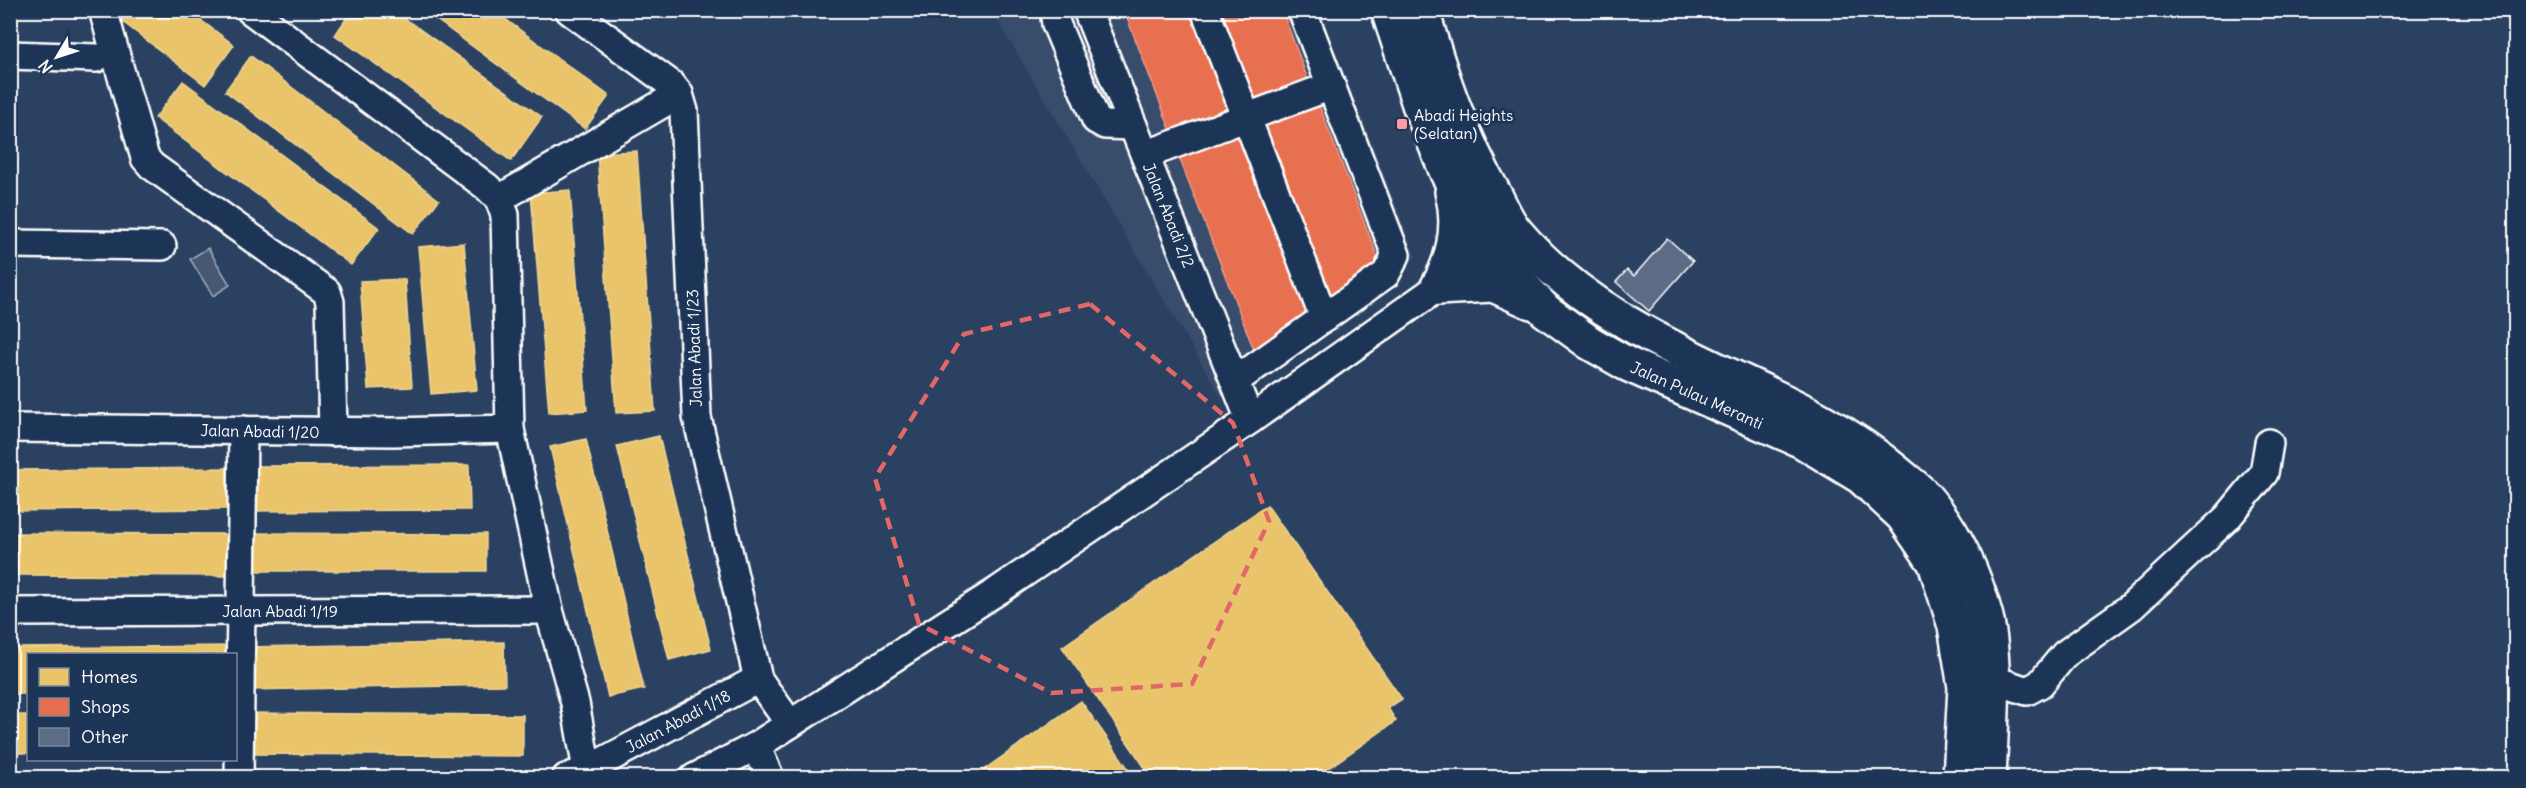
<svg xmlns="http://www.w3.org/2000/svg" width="2526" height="788" viewBox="0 0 2526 788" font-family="Delius,sans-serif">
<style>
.built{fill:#394e6c}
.green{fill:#465975;stroke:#a2acba;stroke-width:1.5}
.homes{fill:#e9c46a;stroke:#f0d697;stroke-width:1.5}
.shops{fill:#e76f51;stroke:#ee9a85;stroke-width:1.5}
.building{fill:#5b6c86;stroke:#fff;stroke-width:1.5}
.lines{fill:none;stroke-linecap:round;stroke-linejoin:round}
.minor-casing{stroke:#fff;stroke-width:32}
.major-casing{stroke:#fff;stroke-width:38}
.minor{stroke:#1d3557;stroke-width:27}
.major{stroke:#1d3557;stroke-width:33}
.marked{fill:none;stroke:#e26868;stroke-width:4.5;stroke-dasharray:12 8;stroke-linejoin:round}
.poi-dot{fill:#ff9aa2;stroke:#1d3557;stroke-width:2}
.labels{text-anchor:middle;stroke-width:6;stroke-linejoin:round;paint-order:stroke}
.poi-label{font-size:16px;fill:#fff;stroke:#1d3557;text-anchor:start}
.street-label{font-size:16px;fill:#fff;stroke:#1d3557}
</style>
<rect width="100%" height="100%" fill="#2a4161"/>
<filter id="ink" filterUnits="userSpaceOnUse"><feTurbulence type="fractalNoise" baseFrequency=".0167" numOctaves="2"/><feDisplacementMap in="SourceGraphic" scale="12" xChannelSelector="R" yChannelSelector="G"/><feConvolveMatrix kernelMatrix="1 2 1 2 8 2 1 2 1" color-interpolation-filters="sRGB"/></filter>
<g filter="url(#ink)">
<polygon class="built" points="992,11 1320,11 1416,257 1221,396"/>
<polygon class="green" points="208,248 230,285 213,296 190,259"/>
<g class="homes">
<polygon points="107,10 187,10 234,45 205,85"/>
<polygon points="352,10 393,10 542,117 511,161 335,35"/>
<polygon points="423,10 493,10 609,96 585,129"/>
<polygon points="251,56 439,200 413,234 225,91"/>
<polygon points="183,81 379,228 351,265 155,118"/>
<polygon points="637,151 655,411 616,413 597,153"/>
<polygon points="570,190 587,410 549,413 531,193"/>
<polygon points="464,243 477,390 431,394 418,247"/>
<polygon points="405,279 412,387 368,389 360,281"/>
<polygon points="659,436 711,649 669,660 617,446"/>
<polygon points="586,439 644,689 608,697 550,447"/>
<polygon points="469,465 470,510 251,511 250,466"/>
<polygon points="227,468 228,509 10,511 10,470"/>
<polygon points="1267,505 1402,699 1388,708 1396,721 1314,778 1152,778 1062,647"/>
<polygon points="10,533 231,534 231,576 10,575"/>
<polygon points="247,533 486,534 486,571 247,571"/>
<polygon points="504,642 505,685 248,690 247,647"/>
<polygon points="230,646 230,654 28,654 28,694 10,694 10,648"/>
<polygon points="1081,701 1128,768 1114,778 972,778"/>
<polygon points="246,713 523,715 523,756 246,754"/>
<rect x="10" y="715" width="18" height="38"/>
</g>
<g class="shops">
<polygon points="1124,10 1194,10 1234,117 1174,139"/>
<polygon points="1214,10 1282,10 1310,85 1251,107"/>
<polygon points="1318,102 1383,271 1330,309 1259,126"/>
<polygon points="1239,133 1311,323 1258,360 1179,157"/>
</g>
<polygon class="building" points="1667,238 1693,261 1649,311 1616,282 1627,270 1634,276"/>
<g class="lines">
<defs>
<g id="minor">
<polyline points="103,10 145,158 152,166 327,292 330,302 333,432"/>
<polyline points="250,10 487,187 499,199 505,215 510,429 549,610 575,703 587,770"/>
<polyline points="569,10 672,85 679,94 684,111 697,417 758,679 790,724"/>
<polyline points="1058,10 1055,17 1056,24 1096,120 1105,125 1133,126"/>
<polyline points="1087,10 1250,420"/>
<polyline points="1205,10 1324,318"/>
<polyline points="10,55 96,58"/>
<polyline points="1145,155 1331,86"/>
<polyline points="499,199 679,94"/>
<polyline points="10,244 162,246"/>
<polyline points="1235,381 1386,274 1396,255 1302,10"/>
<polyline points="10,428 393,432 510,429"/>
<polyline points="10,612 549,610"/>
<polyline points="1992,679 2027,691 2040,684 2065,654 2131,607 2227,518 2264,473 2269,443"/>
<polyline points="756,746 770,778"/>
<polyline points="239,778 243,430"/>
<polyline points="566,778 587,770 758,679"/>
<polyline points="694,778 756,746 999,590 1250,420 1505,240"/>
</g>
<g id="major">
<polyline points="1388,10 1419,104 1447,173 1490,251 1546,311 1590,343 1627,364 1802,441 1861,477 1903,516 1935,563 1955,626 1965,687 1960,778"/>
<path d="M 1422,10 C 1441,76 1462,138 1496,197 C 1502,209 1508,223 1517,233 C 1574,300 1655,341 1735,378 C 1795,406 1848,430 1899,474 C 1908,482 1919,489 1926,498 C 1955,531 1975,575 1986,617 C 1997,664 1991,729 1989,778"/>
<path d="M 1437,288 C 1454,258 1461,226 1452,192"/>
<polyline points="1437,288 1493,285 1531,302"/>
</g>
</defs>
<use href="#minor" class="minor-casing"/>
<use href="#major" class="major-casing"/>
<use href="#minor" class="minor"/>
<use href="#major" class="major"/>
</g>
</g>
<path class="marked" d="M 1090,304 L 1233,423 L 1269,521 L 1192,684 L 1051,693 L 919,624 L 875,478 L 964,334 Z"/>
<rect class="poi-dot" x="1396" y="118" width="12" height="12" rx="3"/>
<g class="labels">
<g class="poi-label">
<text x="1414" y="121">Abadi Heights<tspan x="1414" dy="18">(Selatan)</tspan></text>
</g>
<g class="street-label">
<text transform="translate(1169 215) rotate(68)" y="6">Jalan Abadi 2/2</text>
<text transform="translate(694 348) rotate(-92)" y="6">Jalan Abadi 1/23</text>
<text transform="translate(1697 395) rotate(24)" y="6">Jalan Pulau Meranti</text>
<text transform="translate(260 431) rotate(1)" y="6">Jalan Abadi 1/20</text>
<text x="280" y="617">Jalan Abadi 1/19</text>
<text transform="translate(678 721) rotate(-28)" y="6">Jalan Abadi 1/18</text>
</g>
</g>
<rect width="2526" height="788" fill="none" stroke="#1d3557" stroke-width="36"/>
<rect x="18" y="18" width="2490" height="752" fill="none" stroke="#fff" stroke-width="2" filter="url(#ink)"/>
<rect x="27" y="653" width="210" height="108" fill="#1d3557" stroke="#77869a" stroke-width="1.5"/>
<rect x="39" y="668" width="30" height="18" fill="#e9c46a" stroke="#77869a" stroke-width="1.5"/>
<text x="81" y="683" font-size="18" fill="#ffffff">Homes</text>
<rect x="39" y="698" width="30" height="18" fill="#e76f51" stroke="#77869a" stroke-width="1.5"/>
<text x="81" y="713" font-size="18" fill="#ffffff">Shops</text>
<rect x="39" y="728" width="30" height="18" fill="#5b6c86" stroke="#77869a" stroke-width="1.5"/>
<text x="81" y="743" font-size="18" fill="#ffffff">Other</text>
<g transform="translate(57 57) rotate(231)" stroke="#1d3557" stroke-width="4.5" paint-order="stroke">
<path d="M0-4.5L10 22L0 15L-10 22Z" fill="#ffffff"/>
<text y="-9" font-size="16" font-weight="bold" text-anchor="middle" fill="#ffffff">N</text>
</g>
</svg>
